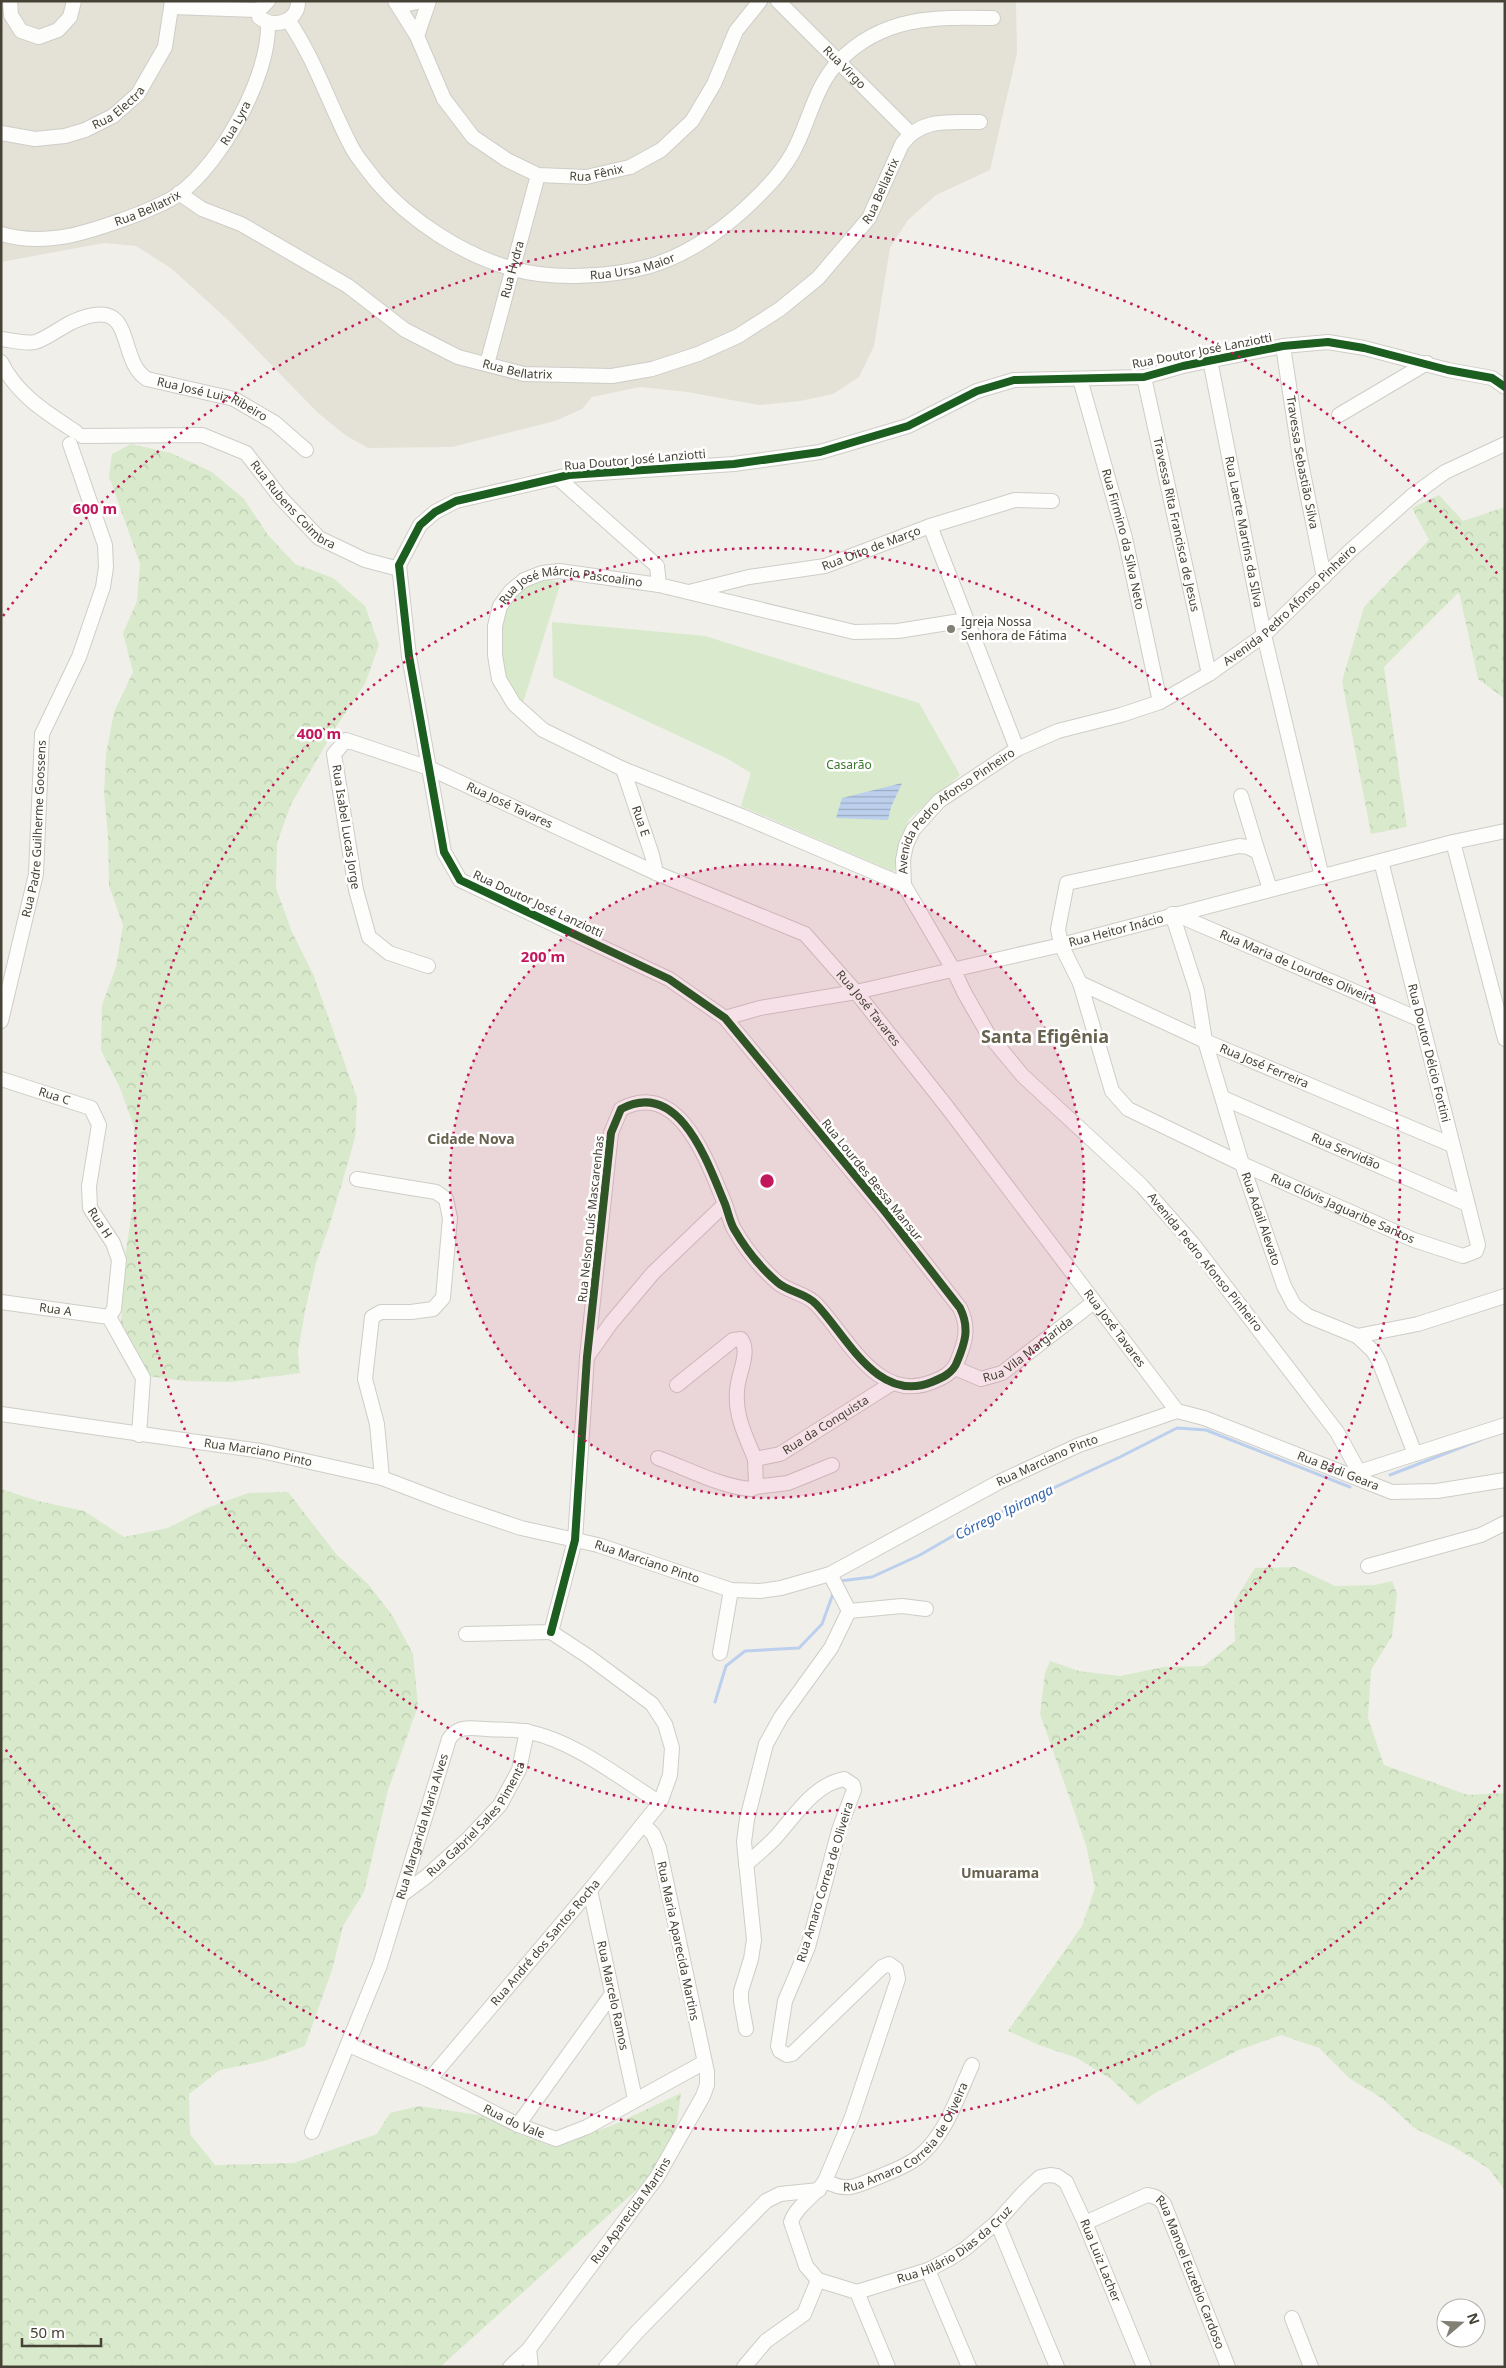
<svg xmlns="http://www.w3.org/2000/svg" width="1506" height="2368" viewBox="0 0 1506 2368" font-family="'Noto Sans',sans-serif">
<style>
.residential{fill:#e4e2d7}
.green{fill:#d8eacb}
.forest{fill:url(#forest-crowns)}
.water{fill:url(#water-rules)}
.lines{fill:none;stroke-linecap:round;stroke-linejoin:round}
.stream{stroke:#bcd0ed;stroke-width:3}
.minor-casing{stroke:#cecdc7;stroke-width:16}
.minor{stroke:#fdfdfc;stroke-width:14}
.cycleway-casing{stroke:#fff;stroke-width:11}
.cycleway{stroke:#1b5e20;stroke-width:8}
.ring{fill:none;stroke:#c2185b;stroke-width:2.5;stroke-dasharray:2.5 5}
.poi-dot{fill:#827f75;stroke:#fff;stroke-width:2}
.labels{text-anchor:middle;stroke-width:5;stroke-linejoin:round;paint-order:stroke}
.street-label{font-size:12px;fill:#464236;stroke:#fff}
.poi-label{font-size:12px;fill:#464236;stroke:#fff;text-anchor:start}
.park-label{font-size:12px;fill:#3a762b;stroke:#fff}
.neighbourhood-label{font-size:14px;font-weight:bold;fill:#68624e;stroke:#fff}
.water-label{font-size:14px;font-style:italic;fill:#3364ae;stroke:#fff}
.district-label{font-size:18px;font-weight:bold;fill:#68624e;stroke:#fff}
.centre{fill:#c2185b;stroke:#fff;stroke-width:2.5}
.ring-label{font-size:15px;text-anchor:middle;font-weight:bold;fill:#c2185b;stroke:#fff;stroke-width:5;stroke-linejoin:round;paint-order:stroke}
</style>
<defs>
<pattern id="forest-crowns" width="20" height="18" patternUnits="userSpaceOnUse" patternTransform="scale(1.25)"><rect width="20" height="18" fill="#d8eacb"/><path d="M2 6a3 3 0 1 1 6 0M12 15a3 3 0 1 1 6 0" fill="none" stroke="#bbcaaf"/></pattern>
<pattern id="water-rules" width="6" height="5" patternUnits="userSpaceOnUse" patternTransform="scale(1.25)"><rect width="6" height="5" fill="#bcd0ed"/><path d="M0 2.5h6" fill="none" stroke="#9baac1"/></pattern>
</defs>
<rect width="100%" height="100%" fill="#f0efea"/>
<polygon class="residential" points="1,1 1016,1 1017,53 990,170 936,195 908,220 890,248 874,346 859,377 833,394 800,401 759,405 687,392 640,387 592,397 582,409 555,421 452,447 368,448 345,435 317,412 227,319 172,269 136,246 104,243 1,262"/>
<g class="green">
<polygon points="543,579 561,582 522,706 504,680 498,627 505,610 515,595 529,584"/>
<polygon points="552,622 705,636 919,703 960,775 909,819 894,872 741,806 751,773 728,759 553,677"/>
</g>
<g class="forest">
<polygon points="131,444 171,453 212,472 244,499 268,535 295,564 333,578 365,606 379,645 365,684 336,727 291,804 277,843 276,888 292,932 313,974 357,1098 355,1138 330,1224 316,1263 305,1311 298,1352 300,1373 230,1382 186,1381 139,1375 120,1338 125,1258 138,1170 134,1127 120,1088 101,1050 102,1005 116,967 123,925 109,886 108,836 104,793 106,754 114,712 133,672 123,633 137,601 140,564 109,476 112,454"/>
<polygon points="1439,495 1463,521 1505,507 1505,699 1478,679 1459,592 1384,667 1407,827 1371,834 1342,681 1364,607 1429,540 1412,508"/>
<polygon points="1,1489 38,1501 84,1511 124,1537 168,1528 207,1508 248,1493 288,1492 337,1555 368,1584 392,1615 413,1654 418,1706 388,1790 364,1892 343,1926 332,1970 305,2046 264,2061 220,2070 189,2094 190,2134 215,2165 294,2163 377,2134 390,2113 419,2106 491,2117 518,2134 555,2147 618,2123 681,2093 675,2136 651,2177 440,2367 1,2367"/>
<polygon points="1295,1567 1335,1586 1375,1585 1392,1581 1397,1594 1392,1636 1371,1670 1368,1718 1384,1765 1468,1795 1505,1793 1505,2190 1488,2168 1454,2147 1414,2128 1383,2099 1349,2078 1319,2048 1281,2035 1239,2050 1155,2093 1138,2105 1111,2079 1077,2058 1039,2045 1008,2031 1082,1926 1095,1888 1086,1845 1040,1714 1045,1673 1050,1661 1079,1671 1120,1676 1164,1667 1204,1666 1235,1641 1234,1602 1255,1568"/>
</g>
<polygon class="water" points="902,783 891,807 888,820 836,818 842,798"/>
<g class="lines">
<g class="stream">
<polyline points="1390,1475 1480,1440"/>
<polyline points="840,1581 872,1577 920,1555 965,1529 1120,1457 1177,1428 1206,1430 1350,1487"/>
<polyline points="715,1702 726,1666 745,1651 799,1648 822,1624 834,1591"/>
</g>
<defs>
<g id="minor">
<polyline points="10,1 11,15 21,31 39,37 58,30 70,17 74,1"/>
<path d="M 268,1 L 259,10 L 259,17 C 273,30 299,21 298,1"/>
<path id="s1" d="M 395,1 L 417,36 L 444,99 L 473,137 L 507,160 L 538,175 L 586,177 L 630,167 L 661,150 L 692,121 L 714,84 L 736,31 L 760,1"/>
<path id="s2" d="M 778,1 L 910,133"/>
<polyline points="396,3 408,4 422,1"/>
<polyline points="172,7 259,10"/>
<path id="s3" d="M 288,20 C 315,59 329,104 351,146 C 357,158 368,170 376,181 C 409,220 464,256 514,269 C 551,280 612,277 650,266 C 693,253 732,223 763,191 C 773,181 785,166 792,154 C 809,124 814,87 839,61 C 883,16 934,17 993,18"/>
<polyline points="417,36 429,1"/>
<path id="s4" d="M 1,133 L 35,139 L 65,136 L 85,130 L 113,116 L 138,94 L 165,47 L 172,1"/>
<path id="s5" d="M 179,193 L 202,209 L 241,224 L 348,286 L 405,330 L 458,357 L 524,374 L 612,376 L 652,369 L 698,354 L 738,336 L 780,309 L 818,278 L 869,218 L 902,144 C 922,117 949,123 980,122"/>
<path id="s6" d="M 1,234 C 18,239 36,240 54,238 C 82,236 156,210 179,194 C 221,163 270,76 268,23"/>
<path id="s7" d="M 1,339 C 11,340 25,344 35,342 C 44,340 62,327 72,322 C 139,292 115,359 147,379 L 234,399 L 275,423 L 306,450"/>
<path id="s8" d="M 1283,346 L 1300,458 L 1324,577"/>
<path id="s9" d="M 1210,360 L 1264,635 L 1322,877"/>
<path d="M 1,362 C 17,395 47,413 76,432"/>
<path id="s10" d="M 487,364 L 538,175"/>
<path id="s11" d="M 1144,377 L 1209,674"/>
<path id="s12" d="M 1080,379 L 1125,538 L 1160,702"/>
<polyline points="1339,415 1427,363"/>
<path id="s13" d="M 82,436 L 202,435 L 246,453 L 281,498 L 319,538 L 365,560 L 399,569"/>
<polyline points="558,478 657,566 659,585"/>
<polyline points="930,526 1017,749"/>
<path id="s14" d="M 689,592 L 749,577 L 825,566 L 930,526 L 1015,500 L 1052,501"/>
<path id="s15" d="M 623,769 L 652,855 L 656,873"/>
<polyline points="1241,796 1258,852"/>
<polyline points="1453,842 1505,1039"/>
<path id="s16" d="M 904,885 L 744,817 L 623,769 L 543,730 L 514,704 L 499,679 L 495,655 L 495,626 L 500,606 L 511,591 L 524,580 L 542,573 L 559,571 L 659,585 L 854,632 L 898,631 L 966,620"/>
<path id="s17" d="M 1270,889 L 1258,852 L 1248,847 L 1239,846 L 1067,883 L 1058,929 L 1061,945 L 1080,983 L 1112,1091 L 1128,1109 L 1242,1164 L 1414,1240 L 1463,1256 L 1476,1251 L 1478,1245 L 1381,861"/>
<path id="s18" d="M 1172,914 L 1197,991 L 1205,1041 L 1242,1164 L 1284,1286 L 1294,1305 L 1308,1316 L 1357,1336 L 1418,1324 L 1505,1296"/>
<path id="s19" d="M 1175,914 L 1421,1020"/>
<path id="s20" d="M 428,966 L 389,953 L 369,937 L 356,890 L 334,754 L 346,740 L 429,768 L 656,873 L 805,934 L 856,992 L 947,1107 L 1177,1411"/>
<path id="s21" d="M 1080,983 L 1205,1041 L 1452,1145"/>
<path id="s22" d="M 725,1018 L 760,1008 L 856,992 L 1061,945 L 1453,842 L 1505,831"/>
<path id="s23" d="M 1,1021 L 36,874 L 42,734 L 79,657 L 103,587 L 106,567 L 105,545 L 70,444"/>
<path id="s24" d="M 1,1079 L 91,1108 L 99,1125 L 89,1186 L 90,1208 L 113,1243 L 119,1260 L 114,1309 L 109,1317"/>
<path id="s25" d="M 1223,1098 L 1467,1204"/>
<polyline points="357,1179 436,1192 446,1199 450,1218 443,1298 433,1309 411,1312 381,1312 372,1317 365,1379 377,1424 382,1478"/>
<path id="s26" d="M 1,1302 L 109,1317"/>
<polyline points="109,1317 143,1378 139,1435"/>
<polyline points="1357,1336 1373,1351 1379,1361 1415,1454"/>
<polyline points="587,1357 611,1323 653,1273 725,1204"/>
<path id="s27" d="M 955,1368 L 981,1379 L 1002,1373 L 1094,1302"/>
<path id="s28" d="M 677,1385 L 733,1340 L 741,1339 C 751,1353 737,1375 737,1392 C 735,1416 746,1437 755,1459 L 780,1454 L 891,1384"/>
<path id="s29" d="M 1177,1411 L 1204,1418 L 1392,1492 L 1437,1491 L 1505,1480"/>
<path id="s30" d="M 1,1414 L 261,1451 L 382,1478 L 450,1504 L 521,1528 L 598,1545 L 731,1590 L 760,1591 L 781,1588 L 830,1574 L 999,1482 L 1079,1445 L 1177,1411"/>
<path d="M 658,1458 C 686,1468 723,1488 752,1489 L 756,1485 L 755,1459"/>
<polyline points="1359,1472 1505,1425"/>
<path id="s31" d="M 1364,1481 L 1337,1432 L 1193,1244 L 1142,1186 L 1023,1076 L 988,1034 L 965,994 L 953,969 L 904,885 L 903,860 L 906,845 L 913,830 L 939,801 L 1017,749 L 1058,731 L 1121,715 L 1160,702 L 1209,674 L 1264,635 L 1350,551 L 1412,496 L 1445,472 L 1505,444"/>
<polyline points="755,1487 788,1483 832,1465"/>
<polyline points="1368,1566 1481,1535 1505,1523"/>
<polyline points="849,1611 902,1606 926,1609"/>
<path d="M 551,1632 L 575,1540 L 587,1357 L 611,1133 L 621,1109 C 680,1078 708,1164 725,1204 C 728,1212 730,1222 734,1229 C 745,1248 761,1268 777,1282 C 788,1292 806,1293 816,1304 C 847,1336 877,1404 932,1382 C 942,1378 953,1373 957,1362 C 965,1343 970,1328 960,1308 L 886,1213 L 725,1018 L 669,979 L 460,880 L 444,852 L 409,656 L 399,565 L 420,525 L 435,512 L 456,501 L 569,475 L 734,464 L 820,452 L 908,426 L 977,391 L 1014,380 L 1144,377 L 1183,366 L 1283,346 L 1328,342 L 1364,348 L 1448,370 L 1492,378 L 1505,387"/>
<polyline points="466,1634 551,1632"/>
<polyline points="720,1653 731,1590"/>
<path d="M 746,1864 C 756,1856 766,1847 775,1838 C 795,1816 813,1785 844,1779 L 853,1785 L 854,1790 L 839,1830 L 808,1947 L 785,2001 L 778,2046 L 780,2051 L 787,2055 L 792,2054 L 882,1967 L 889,1964 L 896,1969 L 898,1979 L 852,2117 L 825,2181 C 816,2195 796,2206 791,2222 L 806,2266 L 818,2280 L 857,2292"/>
<path id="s32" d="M 590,1890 L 635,2099"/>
<path id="s33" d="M 403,1894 L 427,1876 L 467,1840 L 500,1805 L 519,1770 L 527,1731"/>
<polyline points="746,2029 741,2001 741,1991 751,1959 754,1940 744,1842 747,1819 766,1744 781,1717 831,1648 849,1611 830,1574"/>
<path id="s34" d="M 349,2045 L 429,2080 L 518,2125 L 556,2139 L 587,2127 L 703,2063"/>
<path id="s35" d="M 429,2080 L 590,1890 L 643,1824 L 660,1803 L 670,1775 L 672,1748 L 665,1724 L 652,1704 L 589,1657 L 551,1632"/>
<polyline points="518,2125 612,1994"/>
<path id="s36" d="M 312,2132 L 380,1965 L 449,1739 C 458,1725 471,1728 486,1729 C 500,1730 515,1729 529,1732 C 574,1741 620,1778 660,1803"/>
<path id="s37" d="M 825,2181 C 847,2192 854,2187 876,2178 C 890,2172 905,2167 917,2158 C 946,2136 957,2097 972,2065"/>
<polyline points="997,2222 1057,2367"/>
<path id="s38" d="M 1085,2223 L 1147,2195 C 1155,2196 1159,2198 1164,2204 L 1228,2367"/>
<polyline points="928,2270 969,2367"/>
<path id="s39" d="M 857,2292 L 928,2270 L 949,2259 L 965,2249 L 997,2222 L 1024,2192 L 1040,2177 L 1050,2175 L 1057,2176 L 1066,2182 L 1085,2223 L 1144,2367"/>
<polyline points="857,2292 888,2367"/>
<polyline points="1292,2318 1311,2367"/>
<polyline points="529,2349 531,2367"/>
<path id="s40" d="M 510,2367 L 529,2349 L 657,2177 L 703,2096 L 707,2085 L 707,2072 L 659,1848 L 653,1834 L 643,1824"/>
<polyline points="606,2367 637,2332 766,2201 780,2194 819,2190"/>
<polyline points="744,2367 766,2341 804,2314 818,2280"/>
</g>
</defs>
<use href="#minor" class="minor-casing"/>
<use href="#minor" class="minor"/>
<defs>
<path id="cycleway" d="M 551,1632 L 575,1540 L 587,1357 L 611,1133 L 621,1109 C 680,1078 708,1164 725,1204 C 728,1212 730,1222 734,1229 C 745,1248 761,1268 777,1282 C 788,1292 806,1293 816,1304 C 847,1336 877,1404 932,1382 C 942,1378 953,1373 957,1362 C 965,1343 970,1328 960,1308 L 886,1213 L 725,1018 L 669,979 L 460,880 L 444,852 L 409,656 L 399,565 L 420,525 L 435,512 L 456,501 L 569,475 L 734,464 L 820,452 L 908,426 L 977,391 L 1014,380 L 1144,377 L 1183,366 L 1283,346 L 1328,342 L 1364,348 L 1448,370 L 1492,378 L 1505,387"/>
</defs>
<use href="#cycleway" class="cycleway-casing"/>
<use href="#cycleway" class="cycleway"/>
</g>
<circle cx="767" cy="1181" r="317" fill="#c2185b" fill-opacity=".12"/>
<g class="ring">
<circle cx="767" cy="1181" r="317"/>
<circle cx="767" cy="1181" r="633"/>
<path d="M1500 1785A950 950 0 0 1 3 1746M3 616A950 950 0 0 1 1500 577"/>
</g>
<circle class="poi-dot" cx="951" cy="629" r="5"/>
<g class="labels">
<g class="street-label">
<text dy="4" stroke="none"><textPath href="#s2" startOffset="94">Rua Virgo</textPath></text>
<text dy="4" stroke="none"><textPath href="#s4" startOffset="126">Rua Electra</textPath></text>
<text dy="4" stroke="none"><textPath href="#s6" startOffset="278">Rua Lyra</textPath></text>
<text dy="4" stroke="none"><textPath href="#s1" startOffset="292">Rua Fênix</textPath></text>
<text dy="4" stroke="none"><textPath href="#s5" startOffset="821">Rua Bellatrix</textPath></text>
<text dy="4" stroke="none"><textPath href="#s6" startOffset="152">Rua Bellatrix</textPath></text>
<text dy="4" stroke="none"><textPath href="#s3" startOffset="470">Rua Ursa Maior</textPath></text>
<text dy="4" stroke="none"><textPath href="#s10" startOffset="98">Rua Hydra</textPath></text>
<text transform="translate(1202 351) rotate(-11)" y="4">Rua Doutor José Lanziotti</text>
<text dy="4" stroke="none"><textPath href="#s5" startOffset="386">Rua Bellatrix</textPath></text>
<text dy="4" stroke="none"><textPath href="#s7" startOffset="259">Rua José Luiz Ribeiro</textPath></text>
<text transform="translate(635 460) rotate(-5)" y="4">Rua Doutor José Lanziotti</text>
<text dy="4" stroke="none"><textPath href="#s8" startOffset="118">Travessa Sebastião Silva</textPath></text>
<text dy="4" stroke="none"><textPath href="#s13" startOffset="238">Rua Rubens Coimbra</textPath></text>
<text dy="4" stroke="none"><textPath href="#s11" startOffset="151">Travessa Rita Francisca de Jesus</textPath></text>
<text dy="4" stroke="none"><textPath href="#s9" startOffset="175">Rua Laerte Martins da SIlva</textPath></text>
<text dy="4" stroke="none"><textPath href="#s12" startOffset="166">Rua Firmino da Silva Neto</textPath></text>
<text dy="4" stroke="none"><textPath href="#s14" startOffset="188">Rua Oito de Março</textPath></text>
<text dy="4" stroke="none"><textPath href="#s16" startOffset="615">Rua José Márcio Pascoalino</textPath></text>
<text dy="4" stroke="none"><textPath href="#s31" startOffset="1261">Avenida Pedro Afonso Pinheiro</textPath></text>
<text dy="4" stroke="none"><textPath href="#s20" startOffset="448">Rua José Tavares</textPath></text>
<text dy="4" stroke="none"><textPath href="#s31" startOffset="856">Avenida Pedro Afonso Pinheiro</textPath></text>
<text dy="4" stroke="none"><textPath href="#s15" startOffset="55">Rua E</textPath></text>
<text transform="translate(346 827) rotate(81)" y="4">Rua Isabel Lucas Jorge</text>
<text dy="4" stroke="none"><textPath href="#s23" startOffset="196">Rua Padre Guilherme Goossens</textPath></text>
<text transform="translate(538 904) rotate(25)" y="4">Rua Doutor José Lanziotti</text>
<text dy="4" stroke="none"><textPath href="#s22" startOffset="401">Rua Heitor Inácio</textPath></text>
<text dy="4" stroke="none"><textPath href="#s19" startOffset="134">Rua Maria de Lourdes Oliveira</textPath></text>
<text dy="4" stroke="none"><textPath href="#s20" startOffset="868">Rua José Tavares</textPath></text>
<text transform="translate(1429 1053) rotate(76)" y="4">Rua Doutor Délcio Fortini</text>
<text dy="4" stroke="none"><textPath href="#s21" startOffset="202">Rua José Ferreira</textPath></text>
<text dy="4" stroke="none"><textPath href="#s24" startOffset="56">Rua C</textPath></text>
<text dy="4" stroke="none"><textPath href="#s25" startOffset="134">Rua Servidão</textPath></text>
<text transform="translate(872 1180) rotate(51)" y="4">Rua Lourdes Bessa Mansur</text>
<text dy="4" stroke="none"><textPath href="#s17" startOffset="714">Rua Clóvis Jaguaribe Santos</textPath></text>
<text dy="4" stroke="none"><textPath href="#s18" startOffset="318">Rua Adail Alevato</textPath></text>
<text transform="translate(591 1219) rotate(-84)" y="4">Rua Nelson Luís Mascarenhas</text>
<text dy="4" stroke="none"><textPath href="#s24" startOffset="215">Rua H</textPath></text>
<text transform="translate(1205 1262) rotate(51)" y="4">Avenida Pedro Afonso Pinheiro</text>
<text dy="4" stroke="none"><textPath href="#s26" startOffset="55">Rua A</textPath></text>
<text dy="4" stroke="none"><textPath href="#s20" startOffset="1272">Rua José Tavares</textPath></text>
<text dy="4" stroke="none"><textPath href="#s27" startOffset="84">Rua Vila Margarida</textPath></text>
<text dy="4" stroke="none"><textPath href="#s28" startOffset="284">Rua da Conquista</textPath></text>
<text dy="4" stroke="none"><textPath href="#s30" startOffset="260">Rua Marciano Pinto</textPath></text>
<text dy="4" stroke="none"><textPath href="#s30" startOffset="1100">Rua Marciano Pinto</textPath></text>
<text dy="4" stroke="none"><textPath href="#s29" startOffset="172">Rua Badi Geara</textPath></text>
<text dy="4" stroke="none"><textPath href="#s30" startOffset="665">Rua Marciano Pinto</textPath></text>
<text dy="4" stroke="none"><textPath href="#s33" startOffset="106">Rua Gabriel Sales Pimenta</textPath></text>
<text dy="4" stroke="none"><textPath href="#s36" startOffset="325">Rua Margarida Maria Alves</textPath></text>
<text transform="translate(825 1882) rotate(-73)" y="4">Rua Amaro Correa de Oliveira</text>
<text transform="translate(678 1941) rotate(78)" y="4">Rua Maria Aparecida Martins</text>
<text dy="4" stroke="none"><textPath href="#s35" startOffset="180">Rua André dos Santos Rocha</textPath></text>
<text dy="4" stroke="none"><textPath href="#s32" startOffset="108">Rua Marcelo Ramos</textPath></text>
<text dy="4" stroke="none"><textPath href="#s34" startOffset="182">Rua do Vale</textPath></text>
<text dy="4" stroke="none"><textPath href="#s37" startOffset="104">Rua Amaro Correia de Oliveira</textPath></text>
<text dy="4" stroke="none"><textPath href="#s40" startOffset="198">Rua Aparecida Martins</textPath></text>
<text dy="4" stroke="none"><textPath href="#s39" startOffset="110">Rua Hilário Dias da Cruz</textPath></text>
<text dy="4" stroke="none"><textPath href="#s39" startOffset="335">Rua Luiz Lacher</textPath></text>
<text dy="4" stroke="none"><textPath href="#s38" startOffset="161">Rua Manoel Euzebio Cardoso</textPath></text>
</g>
<g class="poi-label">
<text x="961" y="626">Igreja Nossa<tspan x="961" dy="14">Senhora de Fátima</tspan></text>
</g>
<g class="park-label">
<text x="849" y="769">Casarão</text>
</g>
<g class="neighbourhood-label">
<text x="471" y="1144">Cidade Nova</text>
<text x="1000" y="1878">Umuarama</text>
</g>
<g class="water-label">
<text transform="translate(1004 1512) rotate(-26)" y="5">Córrego Ipiranga</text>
</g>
<g class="district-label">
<text x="1045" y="1043">Santa Efigênia</text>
</g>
</g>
<circle cx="767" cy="1181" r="8" class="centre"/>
<g class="ring-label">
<text x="95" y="514">600 m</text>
<text x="319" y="739">400 m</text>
<text x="543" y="962">200 m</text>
</g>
<rect width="1506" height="2368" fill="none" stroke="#464236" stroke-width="5"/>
<g transform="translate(1461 2323) rotate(71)"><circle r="24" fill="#ffffff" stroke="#b5b3af"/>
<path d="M0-4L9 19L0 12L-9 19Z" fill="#827f75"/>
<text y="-8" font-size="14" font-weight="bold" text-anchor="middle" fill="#464236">N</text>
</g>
<path d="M22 2338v8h79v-8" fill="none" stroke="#464236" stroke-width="2.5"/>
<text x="30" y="2338" font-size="15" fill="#464236" stroke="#ffffff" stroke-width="4" paint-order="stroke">50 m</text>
</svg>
